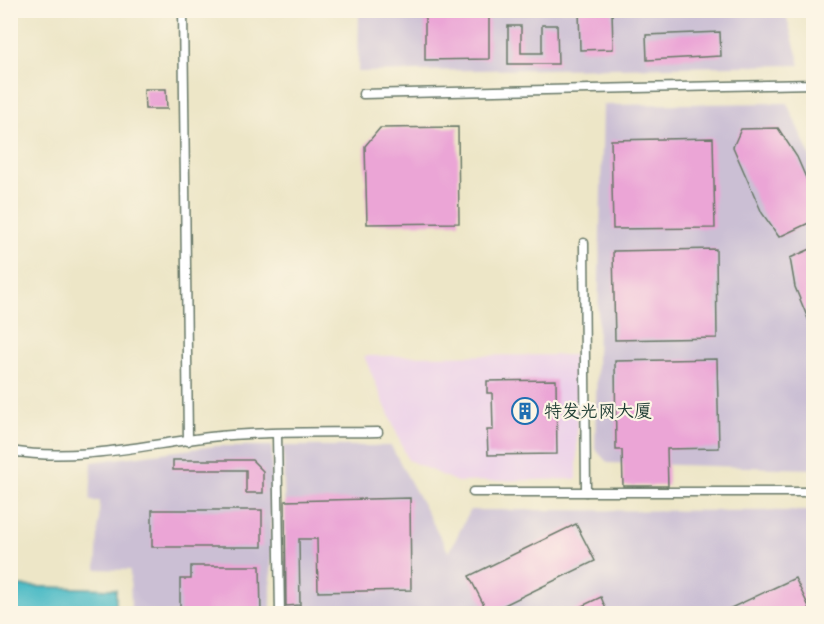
<svg xmlns="http://www.w3.org/2000/svg" width="824" height="624" viewBox="0 0 824 624" font-family="Kalam,'LXGW WenKai TC',sans-serif">
<style>
.built{fill:#ecd1e9}
.industrial{fill:#cbbfd4}
.water{fill:#4dbbc6;stroke:#367c7d;stroke-width:1.5}
.building{fill:#eba5d6}
.lines{fill:none;stroke-linecap:round;stroke-linejoin:round}
.street-casing{stroke:#677867;stroke-width:11}
.street{stroke:#fff;stroke-width:8}
.labels{text-anchor:middle;stroke-width:4.5;stroke-linejoin:round;paint-order:stroke}
.poi-label{font-size:18px;fill:#1f3d34;stroke:#fcf5e5;text-anchor:start}
</style>
<rect width="100%" height="100%" fill="#fcf5e5"/>
<filter id="ink" filterUnits="userSpaceOnUse"><feTurbulence type="fractalNoise" baseFrequency=".0167" numOctaves="2"/><feDisplacementMap in="SourceGraphic" scale="12" xChannelSelector="R" yChannelSelector="G"/><feConvolveMatrix kernelMatrix="1 2 1 2 8 2 1 2 1" color-interpolation-filters="sRGB"/></filter>
<filter id="wash" filterUnits="userSpaceOnUse"><feTurbulence type="fractalNoise" baseFrequency=".008" numOctaves="4" result="noise"/><feDisplacementMap in="SourceGraphic" scale="24" xChannelSelector="R" yChannelSelector="G"/><feGaussianBlur stdDeviation="1.35" result="paint"/><feColorMatrix in="noise" values="0 0 0 0 0 0 0 0 0 0 0 0 0 0 0 0 0 1.4 0 .05"/><feComposite in="paint" operator="in"/></filter>
<g filter="url(#wash)">
<rect width="100%" height="100%" fill="#ede6c7"/>
<polygon class="built" points="577,355 577,479 457,482 408,460 364,356"/>
<g class="industrial">
<polygon points="359,10 785,11 800,65 358,72"/>
<polygon points="787,103 813,163 813,469 608,463 595,449 603,105"/>
<polygon points="215,446 272,446 271,613 131,613 130,570 96,569 100,501 90,501 92,462"/>
<polygon points="283,446 391,446 449,553 470,510 813,511 813,613 287,613"/>
</g>
<polygon class="water" points="15,586 116,589 116,613 14,613"/>
<g id="blocks">
<g class="building">
<polygon points="425,10 489,10 489,59 425,60"/>
<polygon points="579,10 612,10 613,49 580,50"/>
<polygon points="542,25 557,25 558,64 508,64 508,26 521,26 521,53 542,53"/>
<polygon points="720,32 721,56 647,60 646,35"/>
<polygon points="144,89 166,89 167,109 145,109"/>
<polygon points="458,127 459,223 367,224 365,146 380,128"/>
<polygon points="778,128 797,157 813,194 813,221 779,237 762,213 733,147 741,129"/>
<polygon points="713,138 715,228 613,229 611,140"/>
<polygon points="813,248 813,331 795,287 790,258"/>
<polygon points="716,249 717,338 615,340 613,251"/>
<polygon points="717,359 719,448 667,449 668,486 623,486 622,450 616,450 615,361"/>
<polygon points="556,380 557,454 488,455 487,430 493,430 492,393 487,393 487,381"/>
<polygon points="173,460 252,460 263,471 263,493 246,493 246,470 173,470"/>
<polygon points="410,498 411,590 318,592 317,539 299,539 300,605 286,606 285,501"/>
<rect x="152" y="510" width="110" height="37"/>
<polygon points="576,524 595,561 488,613 469,576"/>
<polygon points="191,566 260,566 261,614 180,614 180,579 191,579"/>
<polygon points="795,578 810,609 800,614 718,614"/>
<polygon points="601,597 608,614 565,614"/>
</g>
</g>
</g>
<g filter="url(#ink)">
<use href="#blocks" fill-opacity="0" stroke="#677867" stroke-width="1.5"/>
<g class="lines">
<defs>
<g id="street">
<polyline points="183,10 188,441"/>
<polyline points="363,94 814,84"/>
<polyline points="584,243 586,492"/>
<polyline points="277,434 280,614"/>
<path d="M 10,451 C 79,462 142,445 210,437 C 265,431 323,433 378,432"/>
<polyline points="473,492 814,492"/>
</g>
</defs>
<use href="#street" class="street-casing"/>
<use href="#street" class="street"/>
</g>
</g>
<defs>
<symbol id="building-ring" viewBox="-11 -11 22 22"><circle r="9.5" fill="#fcf5e5" stroke="#1f6fb2" stroke-width="1.5"/><path d="M-4-6H4V6H1V3H-1V6H-4ZM-2.5-4.3h1.7v1.8h-1.7ZM.8-4.3h1.7v1.8H.8ZM-2.5-1h1.7V.8h-1.7ZM.8-1h1.7V.8H.8Z" fill="#1f6fb2"/></symbol>
</defs>
<g fill-rule="evenodd">
<use href="#building-ring" x="510" y="396" width="30" height="30"/>
</g>
<g class="labels">
<g class="poi-label">
<text x="544" y="417">特发光网大厦</text>
</g>
</g>
<rect width="824" height="624" fill="none" stroke="#fcf5e5" stroke-width="36"/>
</svg>
